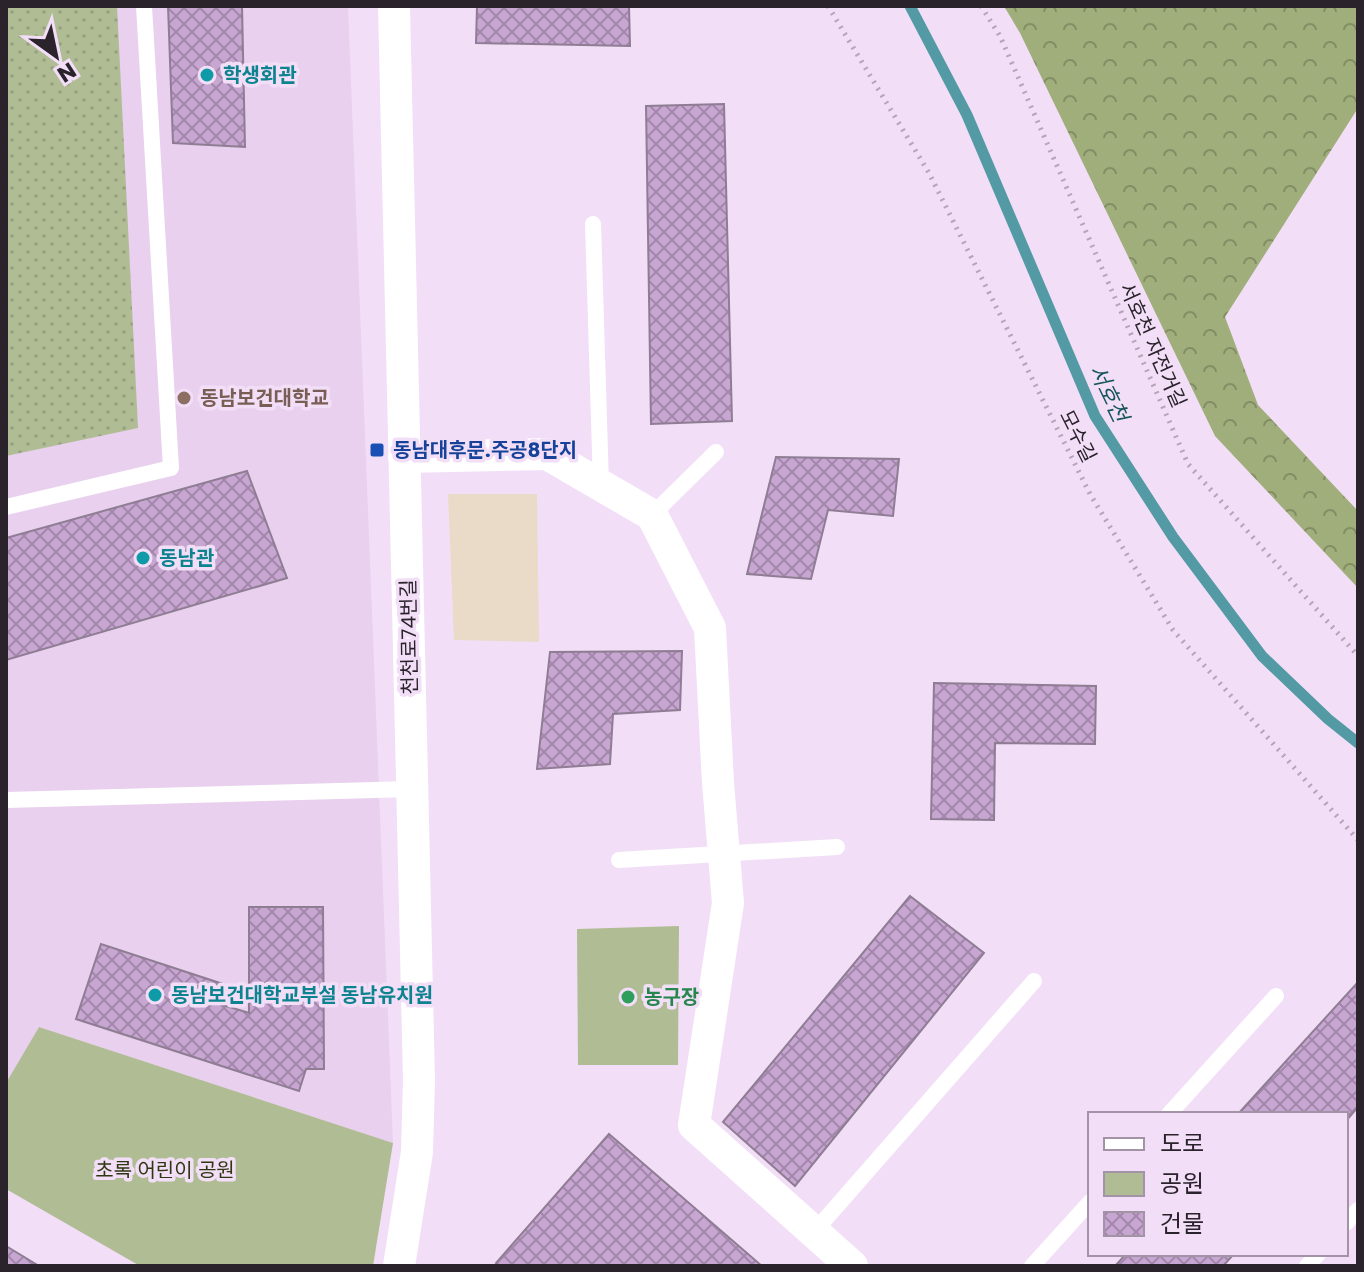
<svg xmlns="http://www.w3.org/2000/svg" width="1364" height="1272" viewBox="0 0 1364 1272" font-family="Poppins,'Noto Sans KR',sans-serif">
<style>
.commercial{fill:#eadac8}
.built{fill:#e8d0ee}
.grass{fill:url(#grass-dots)}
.forest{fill:url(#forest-crowns)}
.park{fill:#b0bc94}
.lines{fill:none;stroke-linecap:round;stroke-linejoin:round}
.stream{stroke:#549aa5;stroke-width:11}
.building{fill:url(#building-cross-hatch);stroke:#8e7d93;stroke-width:2}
.path{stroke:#b5a5b9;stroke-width:5;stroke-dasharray:2 6;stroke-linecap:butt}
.service{stroke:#fff;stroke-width:16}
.minor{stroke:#fff;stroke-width:32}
.culture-dot{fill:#0f9aa8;stroke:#f2dff7;stroke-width:3}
.education-dot{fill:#8d6e63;stroke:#f2dff7;stroke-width:3}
.transit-dot{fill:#1a4fb4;stroke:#f2dff7;stroke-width:3}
.leisure-dot{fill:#2e9e5b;stroke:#f2dff7;stroke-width:3}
.labels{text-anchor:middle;stroke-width:7;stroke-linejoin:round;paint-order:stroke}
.culture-label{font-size:20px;font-weight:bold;fill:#0d838f;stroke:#f2dff7;text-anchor:start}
.street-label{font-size:20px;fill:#2a232c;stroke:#f2dff7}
.education-label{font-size:20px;font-weight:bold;fill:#785e54;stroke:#f2dff7;text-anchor:start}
.transit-label{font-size:20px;font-weight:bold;fill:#164399;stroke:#f2dff7;text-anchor:start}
.leisure-label{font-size:20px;font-weight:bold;fill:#27864d;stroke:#f2dff7;text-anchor:start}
.park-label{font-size:20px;fill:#2e3710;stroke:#f2dff7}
.water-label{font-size:22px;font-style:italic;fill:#17545c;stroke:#f2dff7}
</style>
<defs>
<pattern id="grass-dots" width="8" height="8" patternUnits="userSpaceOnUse" patternTransform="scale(2)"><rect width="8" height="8" fill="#b0bc94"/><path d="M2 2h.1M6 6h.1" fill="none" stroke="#98a180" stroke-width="1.8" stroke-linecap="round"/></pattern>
<pattern id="forest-crowns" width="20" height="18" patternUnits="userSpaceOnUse" patternTransform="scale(2)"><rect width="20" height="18" fill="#a0ae7b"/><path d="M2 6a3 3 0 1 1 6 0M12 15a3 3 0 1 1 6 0" fill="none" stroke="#838d65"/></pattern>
<pattern id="building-cross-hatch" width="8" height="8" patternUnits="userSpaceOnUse" patternTransform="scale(2)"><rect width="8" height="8" fill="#c8a6d2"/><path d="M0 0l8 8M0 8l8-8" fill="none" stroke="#a387ab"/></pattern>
</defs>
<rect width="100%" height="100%" fill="#f2dff7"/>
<polygon class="commercial" points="448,494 537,494 539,642 454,640"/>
<polygon class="built" points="6,6 348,6 393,1143 39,1027 6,1083"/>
<polygon class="grass" points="6,6 117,6 138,428 6,456"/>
<polygon class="forest" points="1004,6 1353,6 1358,9 1358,108 1225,317 1258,405 1358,511 1358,588 1215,436 1020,33"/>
<g class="park">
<polygon points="679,926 678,1065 578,1065 577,929"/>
<polygon points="39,1027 393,1143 373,1266 140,1266 6,1189 6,1083"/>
</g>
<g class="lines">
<polyline class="stream" points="910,6 967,115 1095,416 1173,537 1262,656 1328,719 1358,743"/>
</g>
<g class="building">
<polygon points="168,6 242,6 245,147 173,143"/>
<polygon points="477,6 629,6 630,46 476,43"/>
<polygon points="724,104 732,421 651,424 646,106"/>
<polygon points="776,457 899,459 893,516 828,510 811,579 747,574"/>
<polygon points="247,471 287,578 6,660 6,538"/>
<polygon points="682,651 680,710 613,714 610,764 537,769 550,652"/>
<polygon points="934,683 1096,686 1095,744 995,743 994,820 931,819"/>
<polygon points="910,896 984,953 795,1186 723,1122"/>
<polygon points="249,907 323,907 324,1069 306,1069 299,1091 76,1019 101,944 229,986 223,1005 249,1013"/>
<polygon points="1358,982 1358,1107 1346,1121 1346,1114 1238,1114"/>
<polygon points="609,1134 762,1266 500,1266 496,1263"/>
<polygon points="6,1246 39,1266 6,1266"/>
<polygon points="1126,1254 1234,1254 1223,1266 1115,1266"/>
</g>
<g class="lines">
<g class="path">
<polyline points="828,6 929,173 1090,494 1173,630 1358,840"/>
<polyline points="981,6 1000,36 1188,464 1358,656"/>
</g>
<g class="service">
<polyline points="593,224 601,485"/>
<polyline points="6,507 171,468 144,6"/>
<polyline points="652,515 716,452"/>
<polyline points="6,800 412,789"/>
<polyline points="619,860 837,847"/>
<polyline points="1169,1114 1276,996"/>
<polyline points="1346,1223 1358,1210"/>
<polyline points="814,1232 1034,981"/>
<polyline points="1032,1266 1090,1202"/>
<polyline points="1307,1266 1318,1254"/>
</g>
<g class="minor">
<polyline points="394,6 419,1080 417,1152 399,1266"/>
<polyline points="404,457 547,454 652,515 710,628 718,783 728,903 694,1125 852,1266"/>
</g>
</g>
<g class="culture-dot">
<circle cx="207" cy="75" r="8"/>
<circle cx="143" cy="558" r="8"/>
<circle cx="155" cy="995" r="8"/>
</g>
<circle class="education-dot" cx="184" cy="398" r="8"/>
<rect class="transit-dot" x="369" y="442" width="16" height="16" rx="4"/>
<circle class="leisure-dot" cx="628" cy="997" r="8"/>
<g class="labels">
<g class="culture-label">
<text x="223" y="82">학생회관</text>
<text x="159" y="565">동남관</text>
<text x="171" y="1002">동남보건대학교부설 동남유치원</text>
</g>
<g class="street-label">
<text transform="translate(1153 345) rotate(66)" y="7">서호천 자전거길</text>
<text transform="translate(1078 436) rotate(63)" y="7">모수길</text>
<text transform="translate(409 637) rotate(-91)" y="7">천천로74번길</text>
</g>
<g class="education-label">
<text x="200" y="405">동남보건대학교</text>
</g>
<g class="transit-label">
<text x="393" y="457">동남대후문.주공8단지</text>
</g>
<g class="leisure-label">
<text x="644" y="1004">농구장</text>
</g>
<g class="park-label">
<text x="165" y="1177">초록 어린이 공원</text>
</g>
<g class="water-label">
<text transform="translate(1109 393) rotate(64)" y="8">서호천</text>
</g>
</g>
<rect width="1364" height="1272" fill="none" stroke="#2a232c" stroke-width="16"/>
<rect x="1088" y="1112" width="260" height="144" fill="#f2dff7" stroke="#a294a6" stroke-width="2"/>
<rect x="1104" y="1138" width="40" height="12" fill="#ffffff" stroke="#a294a6" stroke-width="2"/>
<text x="1160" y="1152" font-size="24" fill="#2a232c">도로</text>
<rect x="1104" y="1172" width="40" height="24" fill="#b0bc94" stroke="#a294a6" stroke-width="2"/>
<text x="1160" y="1192" font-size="24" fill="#2a232c">공원</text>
<rect x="1104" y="1212" width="40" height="24" fill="url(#building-cross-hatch)" stroke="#a294a6" stroke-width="2"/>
<text x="1160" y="1232" font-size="24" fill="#2a232c">건물</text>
<g transform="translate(56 56) rotate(147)" stroke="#f2dff7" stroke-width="6" paint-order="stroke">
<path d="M0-6L14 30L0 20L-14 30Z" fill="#2a232c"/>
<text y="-12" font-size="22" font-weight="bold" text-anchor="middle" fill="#2a232c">N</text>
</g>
</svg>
